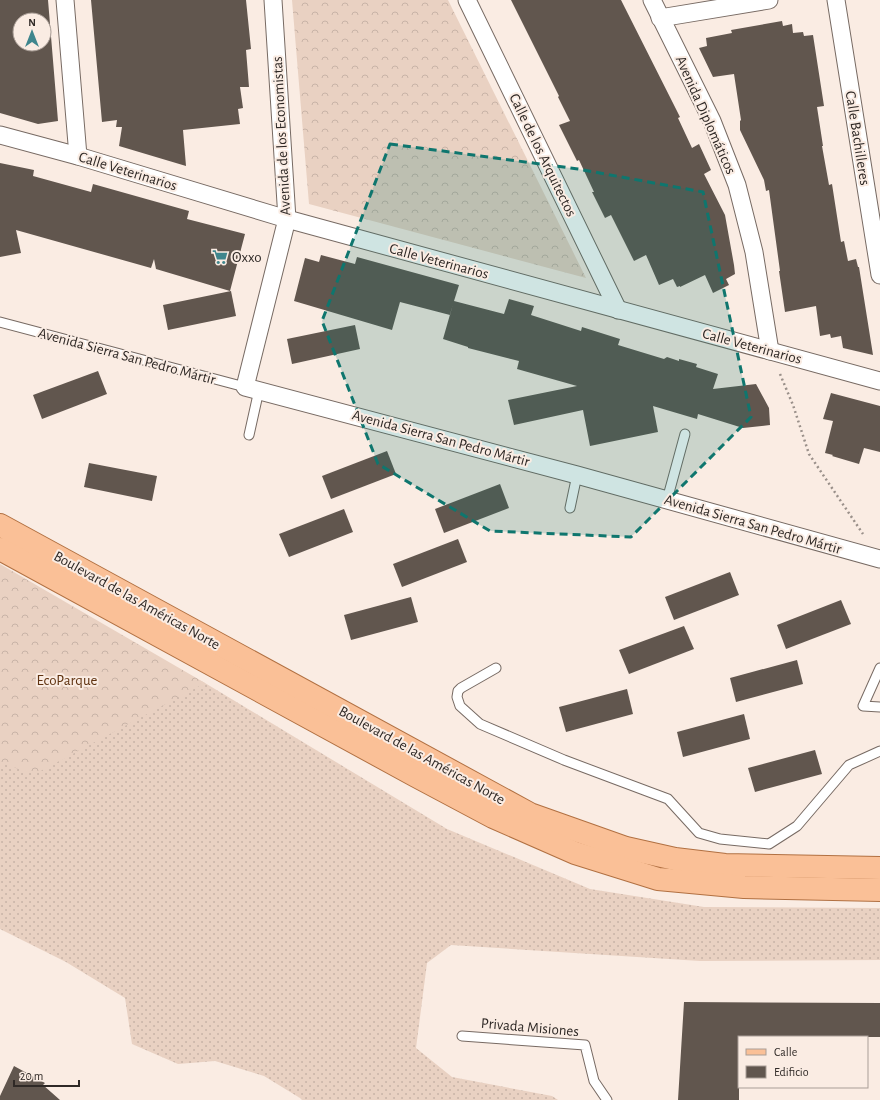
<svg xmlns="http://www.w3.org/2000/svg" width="880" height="1100" viewBox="0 0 880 1100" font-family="'Alegreya Sans',sans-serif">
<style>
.grass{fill:url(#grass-dots)}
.forest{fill:url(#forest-crowns)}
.building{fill:#61564e;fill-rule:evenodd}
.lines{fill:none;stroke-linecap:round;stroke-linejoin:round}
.service-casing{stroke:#776a63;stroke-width:11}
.minor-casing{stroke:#776a63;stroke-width:19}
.primary-casing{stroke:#b17042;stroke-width:24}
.path{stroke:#9a908a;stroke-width:2.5;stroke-dasharray:2 3;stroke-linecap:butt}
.service{stroke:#fff;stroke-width:9}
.minor{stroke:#fff;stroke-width:17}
.primary{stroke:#fac097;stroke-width:22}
.marked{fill:#0f766e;fill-opacity:0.2;stroke:#0f766e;stroke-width:3;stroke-dasharray:8 5;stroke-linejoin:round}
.labels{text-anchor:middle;stroke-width:4;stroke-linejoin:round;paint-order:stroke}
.street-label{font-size:15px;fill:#2f2926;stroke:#faece3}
.poi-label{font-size:15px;fill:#2f2926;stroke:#faece3;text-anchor:start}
.park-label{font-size:15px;fill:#603310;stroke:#faece3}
</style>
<defs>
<pattern id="grass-dots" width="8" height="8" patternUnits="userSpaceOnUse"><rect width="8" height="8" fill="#e9d1c2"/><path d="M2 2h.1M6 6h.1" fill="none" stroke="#c8b3a7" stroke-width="1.8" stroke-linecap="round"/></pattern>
<pattern id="forest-crowns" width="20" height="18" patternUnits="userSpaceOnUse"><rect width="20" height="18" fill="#e9d1c2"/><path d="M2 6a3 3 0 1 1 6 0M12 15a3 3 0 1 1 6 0" fill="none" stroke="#c8b3a7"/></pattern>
</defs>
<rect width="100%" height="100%" fill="#faece3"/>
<polygon class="grass" points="0,573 116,639 205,683 447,829 590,889 704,907 880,908 880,960 700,961 451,945 427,963 416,1048 452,1077 552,1096 558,1100 302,1100 300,1098 264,1076 215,1061 178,1064 132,1044 125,998 66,962 0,929"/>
<g class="forest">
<polygon points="292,0 448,0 586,278 309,204"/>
<polygon points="0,564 205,683 35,774 0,763"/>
</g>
<g class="building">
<path d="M 0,0 L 48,0 L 58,121 L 38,124 L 0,113 ZM 20,20 L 44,20 L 44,44 L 20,44 Z"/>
<polygon points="91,0 246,0 251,49 246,50 249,87 240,87 243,108 238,109 240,124 183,130 186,166 119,146 122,127 116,127 117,120 102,122"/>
<polygon points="511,0 621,0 680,117 678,118 692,148 699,144 711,170 704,174 725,215 734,265 735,274 726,279 729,285 713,293 705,275 680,287 680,286 677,287 673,279 659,285 646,255 634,261 611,215 605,218 592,192 594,192 579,160 577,161 559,125 570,121 558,97 559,96"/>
<polygon points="782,21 783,26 792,24 793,33 803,32 804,36 813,35 824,106 817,107 823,146 822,146 829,185 832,184 841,242 844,241 848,261 856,259 858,267 859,267 873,355 843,348 841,336 831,338 830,334 820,336 816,306 785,312 779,271 780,271 769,190 766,191 764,180 740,130 740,121 741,120 734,74 713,77 699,48 707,46 706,38 732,33 731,30"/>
<polygon points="0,163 34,170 33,176 91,192 93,184 189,211 187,219 245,234 230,291 156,269 154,259 151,268 16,230 21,253 0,257"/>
<polygon points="321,255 355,264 357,257 459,285 454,301 504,314 509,299 534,306 531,315 581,331 582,327 620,339 618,345 664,359 667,357 679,361 679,359 697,364 696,367 718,374 713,389 756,384 769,408 770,425 743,428 698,414 697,419 653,406 658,432 590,446 583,410 514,425 508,400 577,386 517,369 519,361 468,348 468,347 443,339 453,304 450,315 400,302 392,330 294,301 305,258 319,262"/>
<polygon points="231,291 236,316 168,330 163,305"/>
<polygon points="355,325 360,349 292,364 287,339"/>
<polygon points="98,371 107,394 42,419 33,395"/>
<polygon points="831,393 880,406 880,452 864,448 859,464 832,456 833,455 825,453 833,421 823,419"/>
<polygon points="387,451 396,474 331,499 322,476"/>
<polygon points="89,463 157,476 152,501 84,487"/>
<polygon points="500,484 509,508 444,533 435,509"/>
<polygon points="344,509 353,532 289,557 279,534"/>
<polygon points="458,539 467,562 402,587 393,564"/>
<polygon points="730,572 739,595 674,620 665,597"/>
<polygon points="411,597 418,622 351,640 344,615"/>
<polygon points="841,600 851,624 786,649 777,625"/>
<polygon points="684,626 694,649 629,674 619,650"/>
<polygon points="797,660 803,684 736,702 730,678"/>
<polygon points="627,689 633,714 566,732 559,707"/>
<polygon points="744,714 750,739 683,757 677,732"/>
<polygon points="815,750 822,774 755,792 748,768"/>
<polygon points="684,1002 880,1003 880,1037 739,1037 739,1100 678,1100"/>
<polygon points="14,1066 45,1083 43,1085 60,1100 0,1100 0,1096"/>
</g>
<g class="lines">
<defs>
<g id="service">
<polyline points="0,322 245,387"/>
<polyline points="249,435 259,390"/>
<polyline points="667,500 685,434"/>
<polyline points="570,508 577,475"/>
<polyline points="496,668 461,688 458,691 457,697 460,706 480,724 564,760 668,799 699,833 720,839 769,844 797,826 849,765 880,751"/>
<polyline points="880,668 863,706 880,707"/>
<polyline points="462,1036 585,1045 594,1081 607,1100"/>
</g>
<g id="minor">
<polyline points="65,0 78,156"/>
<polyline points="273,0 287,219 245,387 577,475 880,559"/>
<polyline points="467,0 618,310"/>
<polyline points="652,0 712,121 737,185 754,252 770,351"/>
<polyline points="836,0 880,275"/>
<polyline points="660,18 769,0"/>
<polyline points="0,135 78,156 287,219 880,381"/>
</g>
<g id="primary">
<polyline points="0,525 530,814 626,848 675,859 725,865 880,868"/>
<polyline points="0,549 416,776 493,817 575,853 658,879 744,887 880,890"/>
</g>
</defs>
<use href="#service" class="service-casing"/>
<use href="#minor" class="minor-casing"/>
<use href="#primary" class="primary-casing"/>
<polyline class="path" points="780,374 793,405 809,454 863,534"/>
<use href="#service" class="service"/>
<use href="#minor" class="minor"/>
<use href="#primary" class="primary"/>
</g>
<path class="marked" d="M 390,144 L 578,169 L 703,192 L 751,417 L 631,537 L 490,531 L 378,464 L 322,321 Z"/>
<defs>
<symbol id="supermarket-bare" viewBox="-9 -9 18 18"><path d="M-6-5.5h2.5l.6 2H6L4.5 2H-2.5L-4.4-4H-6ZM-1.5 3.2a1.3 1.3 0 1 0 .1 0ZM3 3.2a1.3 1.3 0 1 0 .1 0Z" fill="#3f868d" stroke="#faece3" stroke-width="2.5" paint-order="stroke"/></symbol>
</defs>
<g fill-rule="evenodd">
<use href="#supermarket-bare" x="209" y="246" width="22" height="22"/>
</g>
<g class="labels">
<g class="street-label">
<text transform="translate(706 115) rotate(66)" y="5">Avenida Diplomáticos</text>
<text transform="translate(281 136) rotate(-93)" y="5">Avenida de los Economistas</text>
<text transform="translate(858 138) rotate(81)" y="5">Calle Bachilleres</text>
<text transform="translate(543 155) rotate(64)" y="5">Calle de los Arquitectos</text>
<text transform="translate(128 171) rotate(17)" y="5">Calle Veterinarios</text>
<text transform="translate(439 261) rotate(15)" y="5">Calle Veterinarios</text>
<text transform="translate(752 346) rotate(15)" y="5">Calle Veterinarios</text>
<text transform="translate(127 356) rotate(15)" y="5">Avenida Sierra San Pedro Mártir</text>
<text transform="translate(441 438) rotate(15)" y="5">Avenida Sierra San Pedro Mártir</text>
<text transform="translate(753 524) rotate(16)" y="5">Avenida Sierra San Pedro Mártir</text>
<text transform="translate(137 600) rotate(29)" y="5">Boulevard de las Américas Norte</text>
<text transform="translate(422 755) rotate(29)" y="5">Boulevard de las Américas Norte</text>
<text transform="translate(530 1027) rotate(5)" y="5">Privada Misiones</text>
</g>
<g class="poi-label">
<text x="232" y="262">Oxxo</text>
</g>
<g class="park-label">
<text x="67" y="685">EcoParque</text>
</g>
</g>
<rect x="738" y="1036" width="130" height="52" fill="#faece3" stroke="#a99e97"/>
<rect x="746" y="1049" width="20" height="6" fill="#fac097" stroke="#a99e97"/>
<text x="774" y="1056" font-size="12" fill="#2f2926">Calle</text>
<rect x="746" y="1066" width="20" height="12" fill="#61564e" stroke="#a99e97"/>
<text x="774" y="1076" font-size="12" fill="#2f2926">Edificio</text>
<g transform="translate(32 32)"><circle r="19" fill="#faece3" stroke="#a99e97"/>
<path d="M0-3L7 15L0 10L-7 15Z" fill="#3f868d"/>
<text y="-6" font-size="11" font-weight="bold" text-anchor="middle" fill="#2f2926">N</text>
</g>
<path d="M14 1080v6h65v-6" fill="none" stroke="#2f2926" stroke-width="2"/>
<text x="20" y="1080" font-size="12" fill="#2f2926" stroke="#faece3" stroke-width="3" paint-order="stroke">20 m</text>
</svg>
